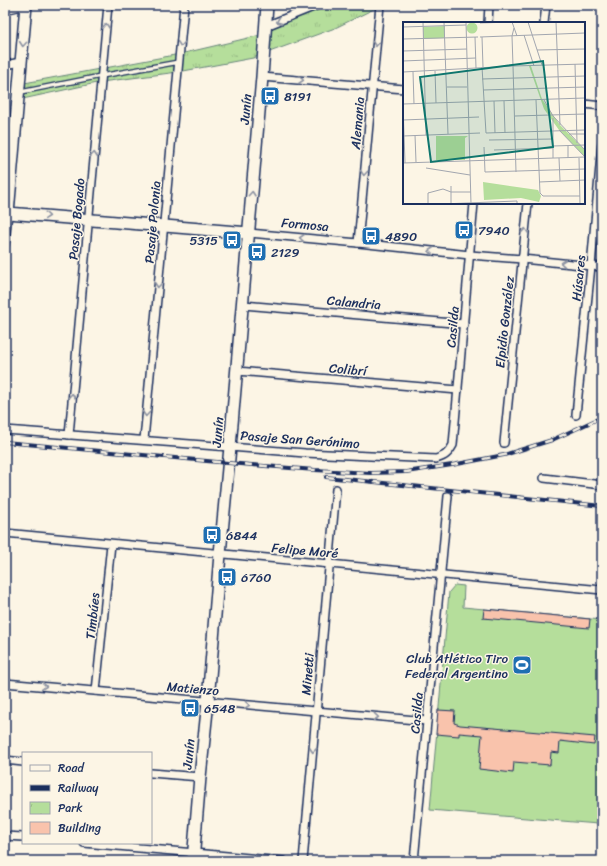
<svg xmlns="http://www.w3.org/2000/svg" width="607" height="866" viewBox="0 0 607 866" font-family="Sriracha,sans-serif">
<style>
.park{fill:url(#park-tufts);stroke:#68867c}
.pitch{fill:#b5de9b;stroke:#68867c}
.building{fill:#f9c3ac;stroke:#1b2f5e}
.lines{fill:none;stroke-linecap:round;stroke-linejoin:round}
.lane-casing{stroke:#1b2f5e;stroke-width:6}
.street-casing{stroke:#1b2f5e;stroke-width:10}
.secondary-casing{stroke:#1b2f5e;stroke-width:14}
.lane{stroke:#fcf5e5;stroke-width:3.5}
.street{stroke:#fcf5e5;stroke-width:7}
.secondary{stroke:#fcf5e5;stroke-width:11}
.rail-casing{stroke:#1b2f5e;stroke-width:4}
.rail{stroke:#fcf5e5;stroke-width:2.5;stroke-dasharray:8;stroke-linecap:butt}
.oneway{stroke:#8c92a2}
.labels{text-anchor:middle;stroke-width:3;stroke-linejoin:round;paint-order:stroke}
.poi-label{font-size:13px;fill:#1b2f5e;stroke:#fcf5e5;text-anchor:start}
.street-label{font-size:13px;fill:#1b2f5e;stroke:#fcf5e5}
.inset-road{fill:none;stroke:#a2a6af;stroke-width:1}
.view{fill:#0f766e;fill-opacity:0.15;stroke:#0f766e;stroke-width:2}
.inset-edge{fill:none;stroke:#1b2f5e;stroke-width:2}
</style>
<defs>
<pattern id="park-tufts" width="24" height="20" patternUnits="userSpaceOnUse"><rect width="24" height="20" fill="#b5de9b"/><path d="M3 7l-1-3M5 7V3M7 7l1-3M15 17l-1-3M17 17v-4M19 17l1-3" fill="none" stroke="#9bbf88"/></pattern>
</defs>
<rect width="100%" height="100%" fill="#fcf5e5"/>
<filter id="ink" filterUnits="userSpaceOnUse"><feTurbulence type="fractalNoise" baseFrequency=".025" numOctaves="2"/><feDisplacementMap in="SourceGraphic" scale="8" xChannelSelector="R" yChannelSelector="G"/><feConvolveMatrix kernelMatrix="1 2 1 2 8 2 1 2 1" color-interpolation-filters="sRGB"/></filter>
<g filter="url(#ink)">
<polygon class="park" points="318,5 382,5 335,28 253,58 178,72 101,82 18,100 19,84 180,54 265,34 266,26"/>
<polygon class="pitch" points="455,585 464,586 463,607 602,620 602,782 598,824 430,810 449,592"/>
<g class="building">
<polygon points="484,609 590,619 589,628 483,618"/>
<polygon points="438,710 455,711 454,723 460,725 595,737 594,745 560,741 559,753 551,752 550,765 514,762 513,773 479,769 482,735 459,733 459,736 436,734"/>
</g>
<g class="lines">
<defs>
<polyline id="lane" points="21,92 101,76 179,62"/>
<g id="street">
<polyline points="5,10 26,5"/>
<polyline points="488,23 489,5"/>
<polyline points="544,23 546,5"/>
<polyline points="266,26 318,5"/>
<polyline points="5,65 21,62"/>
<polyline points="262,77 404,89"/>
<polyline points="584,104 602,106"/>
<polyline points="249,233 358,243 470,255 522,259 602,267"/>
<polyline points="358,243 380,5"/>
<polyline points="5,244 8,213 5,212"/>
<polyline points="243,305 464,324"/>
<polyline points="237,371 458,390"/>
<polyline points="576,415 591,266 602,144"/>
<path d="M 5,430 L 230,447 L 305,453 L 436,459 C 445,456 448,454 453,445 L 474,203"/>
<polyline points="69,435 108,5"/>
<polyline points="144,440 184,5"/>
<polyline points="504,443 528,203"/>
<polyline points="544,478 602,485"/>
<polyline points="5,533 602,590"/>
<polyline points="5,683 427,721"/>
<polyline points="96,691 111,544"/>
<polyline points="5,760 23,762"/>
<polyline points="151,773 200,777"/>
<polyline points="5,836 23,837"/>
<polyline points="84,843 283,861"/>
<polyline points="303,861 336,489"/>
<polyline points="414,861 448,496"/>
</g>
<g id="secondary">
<polyline points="26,5 8,213 249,233"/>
<polyline points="193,861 200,777 208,701 220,554 230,447 262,77 267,5"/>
</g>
</defs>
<use href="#lane" class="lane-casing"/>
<use href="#street" class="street-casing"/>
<use href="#secondary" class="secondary-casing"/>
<use href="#lane" class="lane"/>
<use href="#street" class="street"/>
<use href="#secondary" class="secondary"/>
<defs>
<g id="rail">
<polyline points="5,442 228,463 315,470 371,473 406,472 452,465 504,455 552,440 602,417"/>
<polyline points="326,477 602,506"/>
</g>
</defs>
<use href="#rail" class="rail-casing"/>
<use href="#rail" class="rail"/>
</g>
<defs><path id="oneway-chevron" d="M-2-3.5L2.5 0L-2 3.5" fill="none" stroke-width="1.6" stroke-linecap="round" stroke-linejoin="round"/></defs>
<g class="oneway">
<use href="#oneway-chevron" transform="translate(279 21) rotate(158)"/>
<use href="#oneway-chevron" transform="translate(106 26) rotate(-85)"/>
<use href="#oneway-chevron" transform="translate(23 44) rotate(95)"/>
<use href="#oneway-chevron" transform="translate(181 44) rotate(95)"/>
<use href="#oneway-chevron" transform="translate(376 44) rotate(95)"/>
<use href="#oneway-chevron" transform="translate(301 80) rotate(5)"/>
<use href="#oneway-chevron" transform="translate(94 155) rotate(-85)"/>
<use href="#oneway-chevron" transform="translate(364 173) rotate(95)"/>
<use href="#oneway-chevron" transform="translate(252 194) rotate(-85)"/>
<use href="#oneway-chevron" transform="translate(47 216) rotate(5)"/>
<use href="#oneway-chevron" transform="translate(525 231) rotate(-85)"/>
<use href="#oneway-chevron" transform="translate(302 238) rotate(-175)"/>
<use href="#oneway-chevron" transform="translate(431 251) rotate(-174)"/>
<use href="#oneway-chevron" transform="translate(563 263) rotate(-174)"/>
<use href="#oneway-chevron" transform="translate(158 285) rotate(95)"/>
<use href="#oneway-chevron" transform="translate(72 396) rotate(-85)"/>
<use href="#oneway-chevron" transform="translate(146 414) rotate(95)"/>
<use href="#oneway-chevron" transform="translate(44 686) rotate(5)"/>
<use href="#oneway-chevron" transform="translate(247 705) rotate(5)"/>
<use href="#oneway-chevron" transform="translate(376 717) rotate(5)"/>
<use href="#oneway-chevron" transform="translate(313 750) rotate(95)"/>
</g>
</g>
<defs>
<symbol id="bus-square" viewBox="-11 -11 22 22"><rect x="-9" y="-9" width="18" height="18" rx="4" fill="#1f6fb2" stroke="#fcf5e5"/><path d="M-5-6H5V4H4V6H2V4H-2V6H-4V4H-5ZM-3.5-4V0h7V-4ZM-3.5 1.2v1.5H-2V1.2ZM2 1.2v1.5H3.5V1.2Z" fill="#fff"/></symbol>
<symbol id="stadium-square" viewBox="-11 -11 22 22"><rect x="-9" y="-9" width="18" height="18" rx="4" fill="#1f6fb2" stroke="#fcf5e5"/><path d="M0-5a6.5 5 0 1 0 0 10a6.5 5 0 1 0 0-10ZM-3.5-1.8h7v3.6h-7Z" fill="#fff"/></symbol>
</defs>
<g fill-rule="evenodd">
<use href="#bus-square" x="259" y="85" width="22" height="22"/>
<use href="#bus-square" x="453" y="219" width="22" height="22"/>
<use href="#bus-square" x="360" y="225" width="22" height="22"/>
<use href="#bus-square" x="221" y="229" width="22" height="22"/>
<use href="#bus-square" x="246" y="241" width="22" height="22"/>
<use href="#bus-square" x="201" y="524" width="22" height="22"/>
<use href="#bus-square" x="216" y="566" width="22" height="22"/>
<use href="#stadium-square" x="511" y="654" width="22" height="22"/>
<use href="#bus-square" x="179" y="697" width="22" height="22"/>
</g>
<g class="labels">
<g class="poi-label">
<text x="284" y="101">8191</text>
<text x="478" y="235">7940</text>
<text x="385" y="241">4890</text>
<text x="218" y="245" text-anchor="end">5315</text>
<text x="271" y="257">2129</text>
<text x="226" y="540">6844</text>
<text x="241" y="582">6760</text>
<text x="508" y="663" text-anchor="end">Club Atlético Tiro<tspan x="508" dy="15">Federal Argentino</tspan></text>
<text x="204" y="713">6548</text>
</g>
<g class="street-label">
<text transform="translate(245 109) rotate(-85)" y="5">Junín</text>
<text transform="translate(357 123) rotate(-85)" y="5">Alemania</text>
<text transform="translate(76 219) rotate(-85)" y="5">Pasaje Bogado</text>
<text transform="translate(152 222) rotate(-85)" y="5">Pasaje Polonia</text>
<text transform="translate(305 224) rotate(5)" y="5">Formosa</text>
<text transform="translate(578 278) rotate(-84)" y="5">Húsares</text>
<text transform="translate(354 302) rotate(5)" y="5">Calandria</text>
<text transform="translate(504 322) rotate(-84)" y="5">Elpidio González</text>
<text transform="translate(452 327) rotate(-85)" y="5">Casilda</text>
<text transform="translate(348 369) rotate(5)" y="5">Colibrí</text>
<text transform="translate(217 432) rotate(-85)" y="5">Junín</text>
<text transform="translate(300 439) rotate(4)" y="5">Pasaje San Gerónimo</text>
<text transform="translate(305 550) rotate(5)" y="5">Felipe Moré</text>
<text transform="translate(92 616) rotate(-84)" y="5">Timbúes</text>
<text transform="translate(307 674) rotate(-85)" y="5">Minetti</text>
<text transform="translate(193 688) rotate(5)" y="5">Matienzo</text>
<text transform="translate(416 713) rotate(-85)" y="5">Casilda</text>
<text transform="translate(188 754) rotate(-84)" y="5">Junín</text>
</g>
</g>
<g transform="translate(403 22)">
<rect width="182" height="182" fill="#fcf5e5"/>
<path d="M 80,160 L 135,168 L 138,174 L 136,180 L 118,176 L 81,178 Z" fill="#b5de9b"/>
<path d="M 42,4 L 42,16 L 20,17 L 20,5 ZM 126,44 L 128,44 L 139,77 L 157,103 L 182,128 L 182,135 L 156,108 L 141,87 Z" fill="#b5de9b"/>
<path d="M63.5 6a5.5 5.5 0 1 1 11 0a5.5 5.5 0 1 1-11 0ZM 33,114 L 65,114 L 62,116 L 62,138 L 33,138 Z" fill="#b5de9b"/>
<path class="inset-road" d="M 20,0 L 23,113M 41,0 L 45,112M 63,0 L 68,182M 109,0 L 114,14M 125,0 L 139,43M 153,0 L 157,103M 77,1 L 108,0M 0,5 L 63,3M 121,13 L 131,44M 72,15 L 73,46M 77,15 L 182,11M 79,15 L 80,45M 0,17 L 75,15M 134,28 L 182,27M 0,29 L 64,27M 0,39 L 73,36M 172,42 L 174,121M 79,45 L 83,111 L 182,108M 32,49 L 33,81M 0,50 L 110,44 L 109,14 L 111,6M 10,50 L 11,82M 79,57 L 182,54M 44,65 L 64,65M 80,68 L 182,65M 133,78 L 137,171 L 140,174 L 177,174M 141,78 L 150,94 L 182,128M 91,79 L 92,111M 101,79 L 102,111M 111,79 L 113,150M 111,79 L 110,44 L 182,42M 0,82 L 182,76M 0,83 L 2,141M 112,94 L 182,92M 150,96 L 150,136M 0,98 L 76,95M 156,108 L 182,135M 166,112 L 182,112M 12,113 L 13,140M 0,114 L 77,111M 86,118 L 150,117M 165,123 L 165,136M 150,124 L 182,123M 81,125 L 82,150 L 182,147M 91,128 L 150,126M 156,136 L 157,159M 176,136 L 177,182M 0,141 L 182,135M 23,146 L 67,153M 136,160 L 182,158M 48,164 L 48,182M 25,182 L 25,171 L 40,167 L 48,170 L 68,170M 39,182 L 114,179 L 114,182"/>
<path class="view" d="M 140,39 L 150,125 L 28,140 L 17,55 Z"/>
<rect width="182" height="182" class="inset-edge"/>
</g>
<rect width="607" height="866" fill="none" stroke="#fcf5e5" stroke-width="20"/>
<rect x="10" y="10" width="587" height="846" fill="none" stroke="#1b2f5e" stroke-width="1.5" filter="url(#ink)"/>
<rect x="22" y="752" width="130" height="92" fill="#fcf5e5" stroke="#a2a6af"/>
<rect x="30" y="765" width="20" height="6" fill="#fcf5e5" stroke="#a2a6af"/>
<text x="58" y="772" font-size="12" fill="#1b2f5e">Road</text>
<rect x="30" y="785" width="20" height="6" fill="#1b2f5e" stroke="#a2a6af"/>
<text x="58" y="792" font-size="12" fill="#1b2f5e">Railway</text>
<rect x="30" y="802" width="20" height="12" fill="url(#park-tufts)" stroke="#a2a6af"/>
<text x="58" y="812" font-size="12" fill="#1b2f5e">Park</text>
<rect x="30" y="822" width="20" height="12" fill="#f9c3ac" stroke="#a2a6af"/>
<text x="58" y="832" font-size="12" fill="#1b2f5e">Building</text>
</svg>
